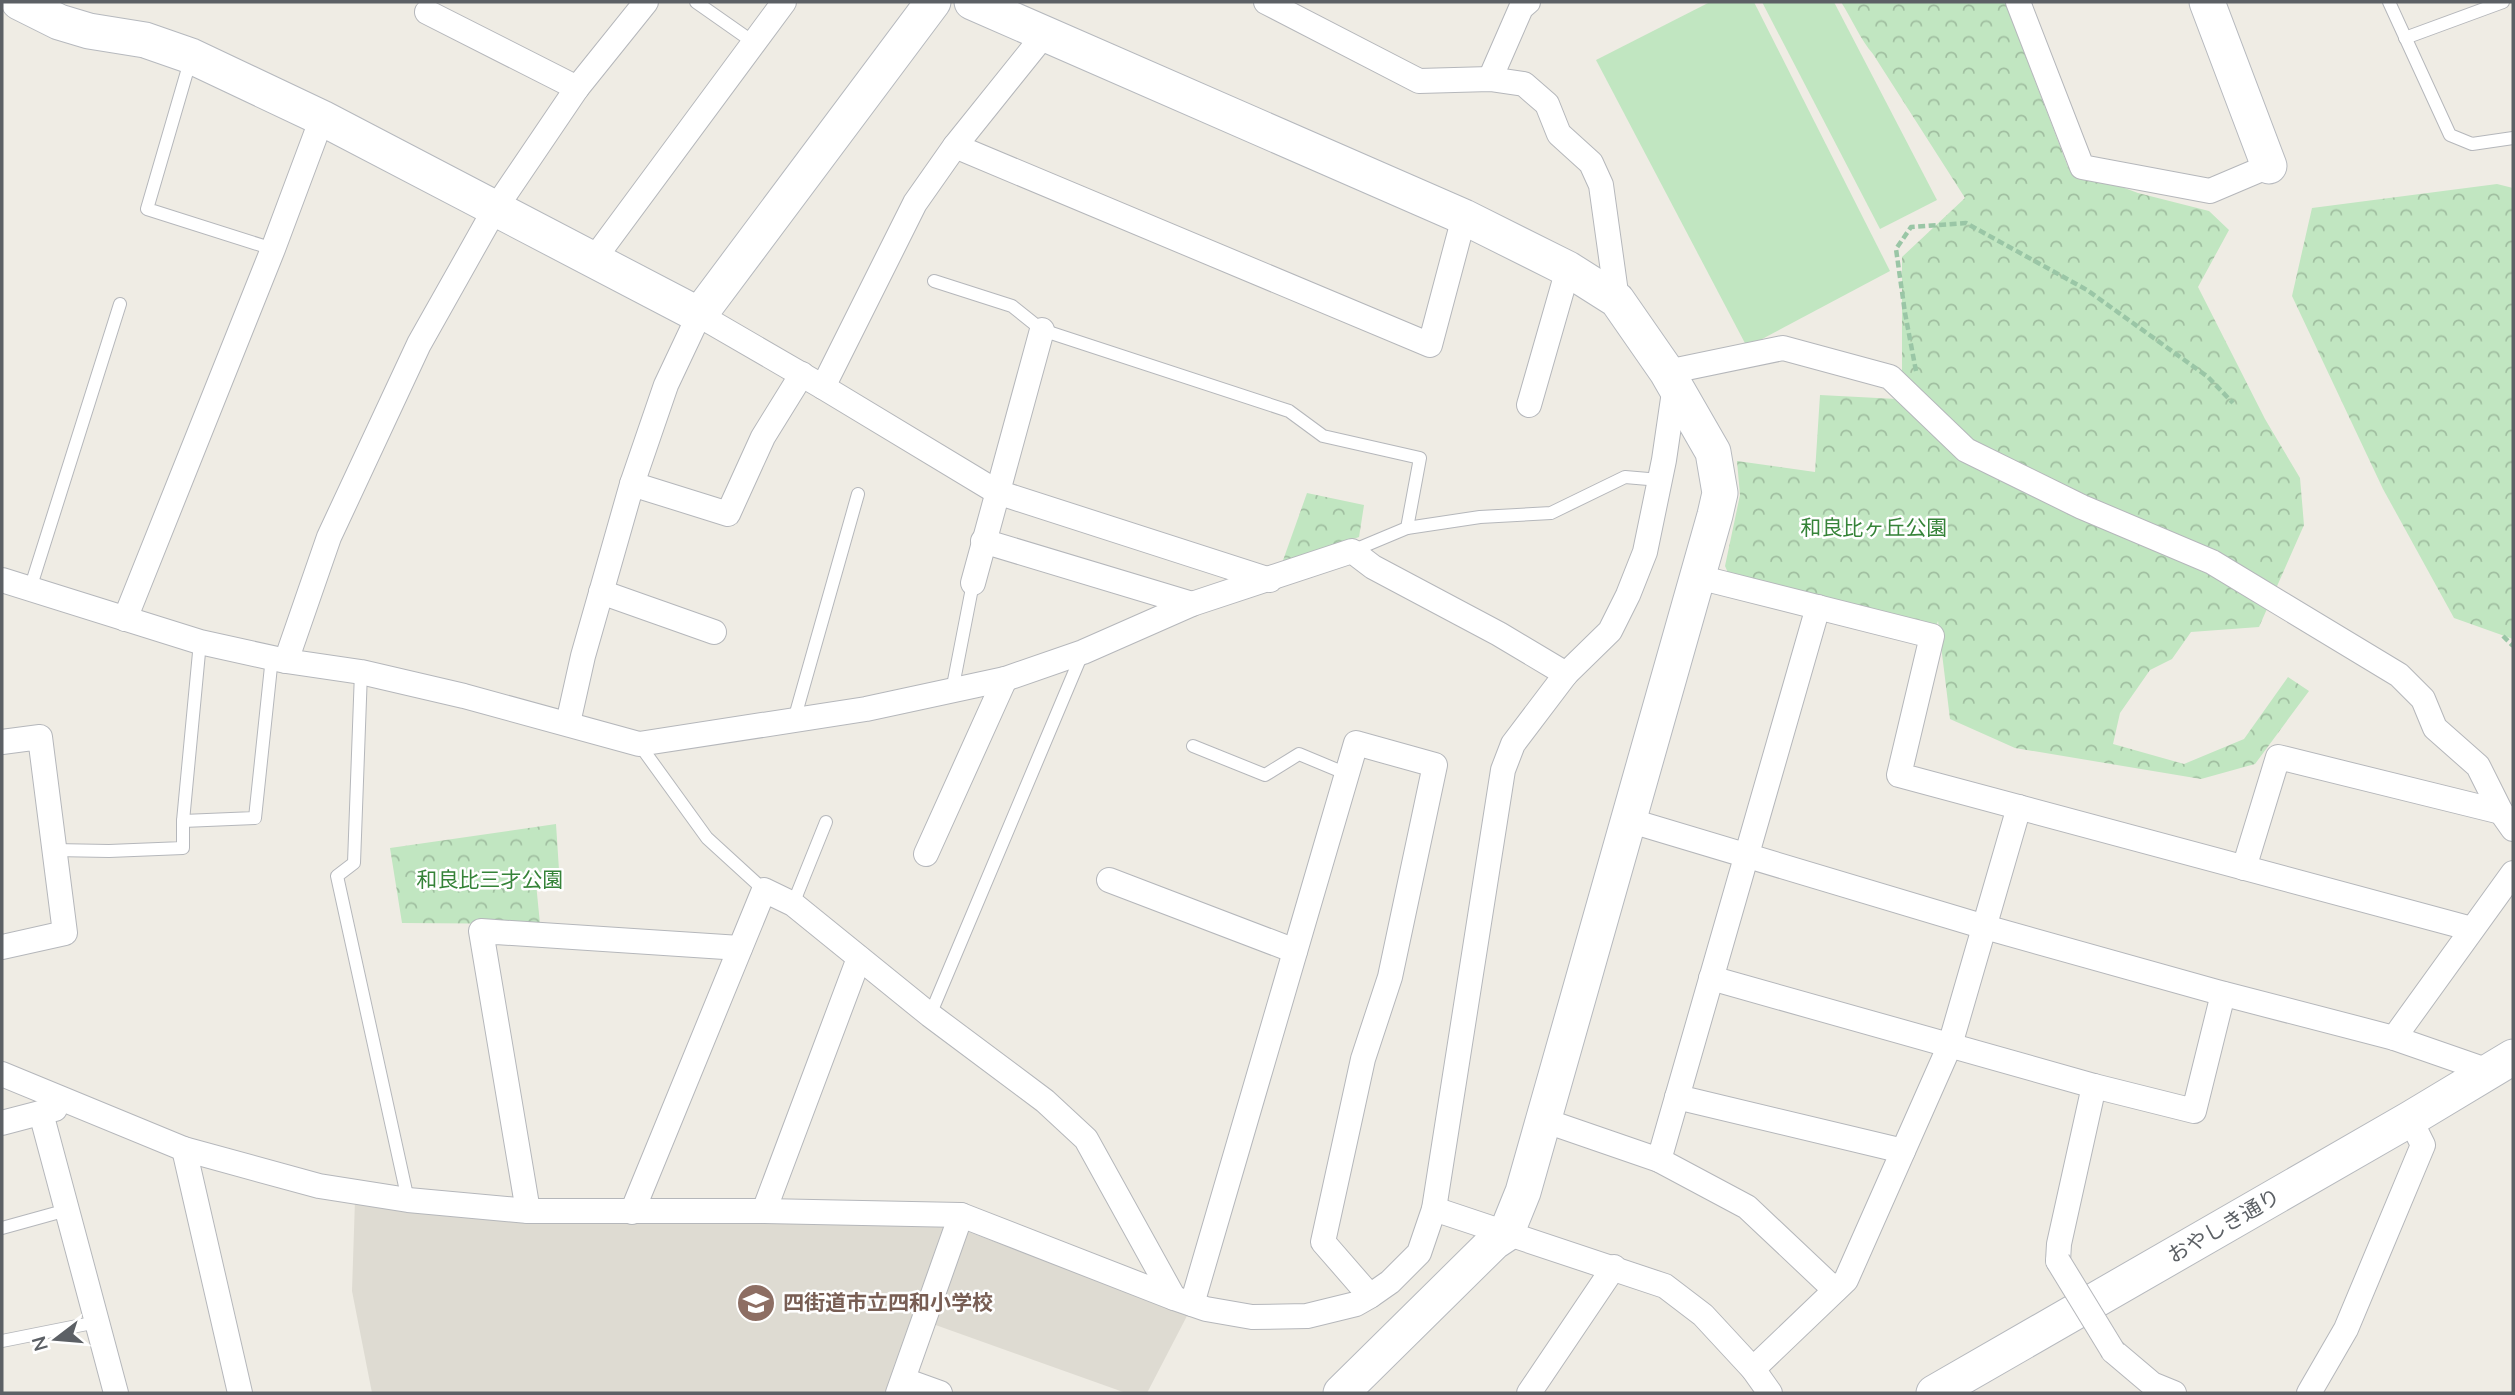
<svg xmlns="http://www.w3.org/2000/svg" width="2515" height="1395" viewBox="0 0 2515 1395" font-family="Mulish,'Noto Sans JP',sans-serif">
<style>
.education{fill:#dedbd2}
.grass{fill:#c1e6c1}
.forest{fill:url(#forest-crowns)}
.lines{fill:none;stroke-linecap:round;stroke-linejoin:round}
.lane-casing{stroke:#b5b7bb;stroke-width:14}
.street-casing{stroke:#b5b7bb;stroke-width:26}
.secondary-casing{stroke:#b6b9be;stroke-width:37}
.path{stroke:#9ac6a6;stroke-width:4.5;stroke-dasharray:7 3.5;stroke-linecap:butt}
.lane{stroke:#fff;stroke-width:12}
.street{stroke:#fff;stroke-width:24}
.secondary{stroke:#fff;stroke-width:35}
.street-bridge-casing{stroke:#b5b7bb;stroke-width:26;stroke-linecap:butt}
.street-bridge{stroke:#fff;stroke-width:24}
.labels{text-anchor:middle;stroke-width:5;stroke-linejoin:round;paint-order:stroke}
.park-label{font-size:21px;fill:#358338;stroke:#fff}
.street-label{font-size:21px;fill:#5c6065;stroke:#fff}
.education-label{font-size:21px;font-weight:bold;fill:#785e54;stroke:#fff;text-anchor:start}
</style>
<defs>
<pattern id="forest-crowns" width="20" height="18" patternUnits="userSpaceOnUse" patternTransform="scale(1.75)"><rect width="20" height="18" fill="#c1e6c1"/><path d="M2 6a3 3 0 1 1 6 0M12 15a3 3 0 1 1 6 0" fill="none" stroke="#a0bea0"/></pattern>
</defs>
<rect width="100%" height="100%" fill="#efece4"/>
<polygon class="education" points="355,1200 942,1222 1188,1314 1147,1393 1126,1393 916,1318 886,1393 372,1393 352,1291"/>
<g class="grass">
<polygon points="1710,2 1754,2 1890,271 1747,347 1596,60"/>
<polygon points="1762,2 1834,2 1937,200 1880,229"/>
</g>
<g class="forest">
<path d="M 1841,2 L 2005,2 L 2068,167 L 2138,193 L 2209,211 L 2229,230 L 2198,287 L 2265,419 L 2300,478 L 2304,525 L 2259,627 L 2191,632 L 2172,659 L 2150,670 L 2120,713 L 2113,744 L 2184,764 L 2244,739 L 2288,677 L 2309,691 L 2255,764 L 2201,779 L 2015,748 L 1950,719 L 1938,621 L 1936,627 L 1729,575 L 1725,566 L 1740,495 L 1737,461 L 1815,472 L 1820,395 L 1897,399 L 1902,402 L 1902,257 L 1965,198 L 1873,54 C 1860,39 1852,19 1841,2 Z"/>
<polygon points="2497,184 2513,188 2513,639 2454,618 2383,489 2292,296 2312,208"/>
<polygon points="1307,493 1364,505 1359,537 1281,566"/>
<polygon points="556,824 559,870 535,873 540,924 402,923 390,848"/>
</g>
<g class="lines">
<defs>
<g id="lane">
<polyline points="696,2 753,42"/>
<polyline points="2389,2 2450,135 2472,144 2513,138"/>
<polyline points="2405,38 2503,2"/>
<polyline points="191,58 147,209 273,249"/>
<polyline points="934,281 1012,306 1042,330 1289,411 1323,436 1420,458 1407,528 1352,551"/>
<polyline points="1407,528 1480,517 1551,513 1625,477 1660,480"/>
<polyline points="30,589 120,304"/>
<polyline points="361,672 354,863 337,876 408,1200"/>
<polyline points="952,691 973,583"/>
<polyline points="794,720 858,494"/>
<polyline points="639,744 707,838 764,890"/>
<polyline points="1193,746 1265,775 1299,754 1347,774"/>
<polyline points="183,821 255,818 272,657"/>
<polyline points="54,850 109,851 183,848 183,821 200,642"/>
<polyline points="793,904 826,822"/>
<polyline points="930,1015 1082,654"/>
<polyline points="2,1228 67,1210"/>
<polyline points="2,1341 97,1322"/>
</g>
<g id="street">
<polyline points="1266,2 1419,81 1490,79 1524,84 1547,104 1559,134 1591,163 1601,185 1617,300"/>
<polyline points="2018,2 2082,167 2210,191 2269,166"/>
<polyline points="427,12 577,88"/>
<polyline points="1490,79 1521,8 1528,2"/>
<polyline points="955,146 1430,345 1464,217"/>
<polyline points="594,259 784,2"/>
<polyline points="1667,372 1783,348 1890,377 1966,450 2082,507 2212,562 2399,675 2423,699 2435,728 2478,766 2501,812 2513,829"/>
<polyline points="823,387 915,203 955,146 1044,35"/>
<polyline points="1529,405 1568,269"/>
<polyline points="632,484 728,514 763,437 802,374"/>
<polyline points="983,541 1192,604"/>
<polyline points="1698,577 1932,636 1899,775 2472,929"/>
<polyline points="2,580 200,642 286,661 361,672 464,696 639,744 866,709 1005,679 1083,652 1192,604 1352,551 1373,567 1499,634 1566,674"/>
<polyline points="973,583 1042,330"/>
<polyline points="601,592 714,632"/>
<polyline points="125,619 273,249 322,118"/>
<polyline points="286,661 329,537 419,344 495,209 577,88 646,2"/>
<polyline points="568,723 583,656 632,484 666,385 699,315 823,387 997,492 1270,580"/>
<polyline points="2,742 40,737 65,933 2,947"/>
<polyline points="1628,820 1985,927 2217,992 2394,1038 2489,1071"/>
<polyline points="926,854 1005,679"/>
<polyline points="2244,868 2278,757 2501,812"/>
<polyline points="1109,880 1295,951"/>
<polyline points="1711,978 2094,1086 2059,1244 2058,1261"/>
<polyline points="2394,1038 2513,873"/>
<polyline points="2,1074 184,1149 319,1186 408,1200 528,1211 764,1211 961,1215 1174,1298 1206,1309 1252,1317 1307,1316 1356,1304 1370,1296 1390,1282 1419,1253 1434,1209 1503,770 1513,744 1566,674 1610,631 1628,595 1645,552 1664,460 1675,385"/>
<polyline points="2094,1086 2194,1111 2223,994"/>
<polyline points="1677,1097 1903,1151"/>
<polyline points="41,1113 116,1393"/>
<polyline points="1543,1120 1659,1160 1747,1207 1835,1290"/>
<polyline points="2,1123 55,1109"/>
<polyline points="184,1149 240,1393"/>
<polyline points="1659,1160 1818,607"/>
<polyline points="1434,1209 1665,1286 1703,1315 1753,1369 1770,1393"/>
<polyline points="528,1211 481,931 740,948"/>
<polyline points="764,1211 859,958"/>
<polyline points="632,1212 764,890 793,904 930,1015 1045,1101 1086,1139 1174,1298"/>
<polyline points="1192,1304 1356,743 1435,765 1390,977 1363,1059 1323,1242 1370,1296"/>
<polyline points="2113,1351 2152,1384 2174,1393"/>
<polyline points="1753,1369 1846,1280 1950,1045 2019,807"/>
<polyline points="904,1380 940,1393"/>
<polyline points="898,1393 961,1215"/>
<polyline points="1529,1393 1614,1267"/>
<polyline points="2309,1393 2346,1329 2423,1145 2410,1119"/>
</g>
<g id="secondary">
<polyline points="19,2 59,22 89,31 145,40 191,56 322,118 699,315 933,2"/>
<polyline points="972,2 1464,217 1568,269 1617,300 1667,372 1713,452 1720,493 1715,515 1523,1192 1506,1234 1494,1242 1341,1393"/>
<polyline points="2207,2 2269,166"/>
<polyline points="1934,1393 2410,1119 2513,1057"/>
</g>
</defs>
<use href="#lane" class="lane-casing"/>
<use href="#street" class="street-casing"/>
<use href="#secondary" class="secondary-casing"/>
<g class="path">
<polyline points="1916,371 1905,313 1896,249 1911,227 1966,223 2087,290 2208,377 2233,403"/>
<polyline points="2503,636 2513,646"/>
</g>
<use href="#lane" class="lane"/>
<use href="#street" class="street"/>
<use href="#secondary" class="secondary"/>
<defs>
<polyline id="street-bridge" points="2058,1261 2113,1351"/>
</defs>
<use href="#street-bridge" class="street-bridge-casing"/>
<use href="#street-bridge" class="street-bridge"/>
</g>
<defs>
<symbol id="school-disc" viewBox="-11 -11 22 22"><circle r="9.5" fill="#8d6e63" stroke="#fff"/><path d="M0-5L7-2L0 1L-7-2ZM-4 1L0 2.5L4 1V4Q0 6-4 4Z" fill="#fff"/></symbol>
</defs>
<g fill-rule="evenodd">
<use href="#school-disc" x="734" y="1281" width="44" height="44"/>
</g>
<g class="labels">
<g class="park-label">
<text x="1874" y="535">和良比ヶ丘公園</text>
<text x="490" y="887">和良比三才公園</text>
</g>
<g class="street-label">
<text transform="translate(2224 1226) rotate(-30)" y="7">おやしき通り</text>
</g>
<g class="education-label">
<text x="783" y="1310">四街道市立四和小学校</text>
</g>
</g>
<rect width="2515" height="1395" fill="none" stroke="#5c6065" stroke-width="7"/>
<g transform="translate(56 1339) rotate(254)" stroke="#ffffff" stroke-width="5" paint-order="stroke">
<path d="M0-5L12 26L0 18L-12 26Z" fill="#5c6065"/>
<text y="-10" font-size="19" font-weight="bold" text-anchor="middle" fill="#5c6065">N</text>
</g>
</svg>
